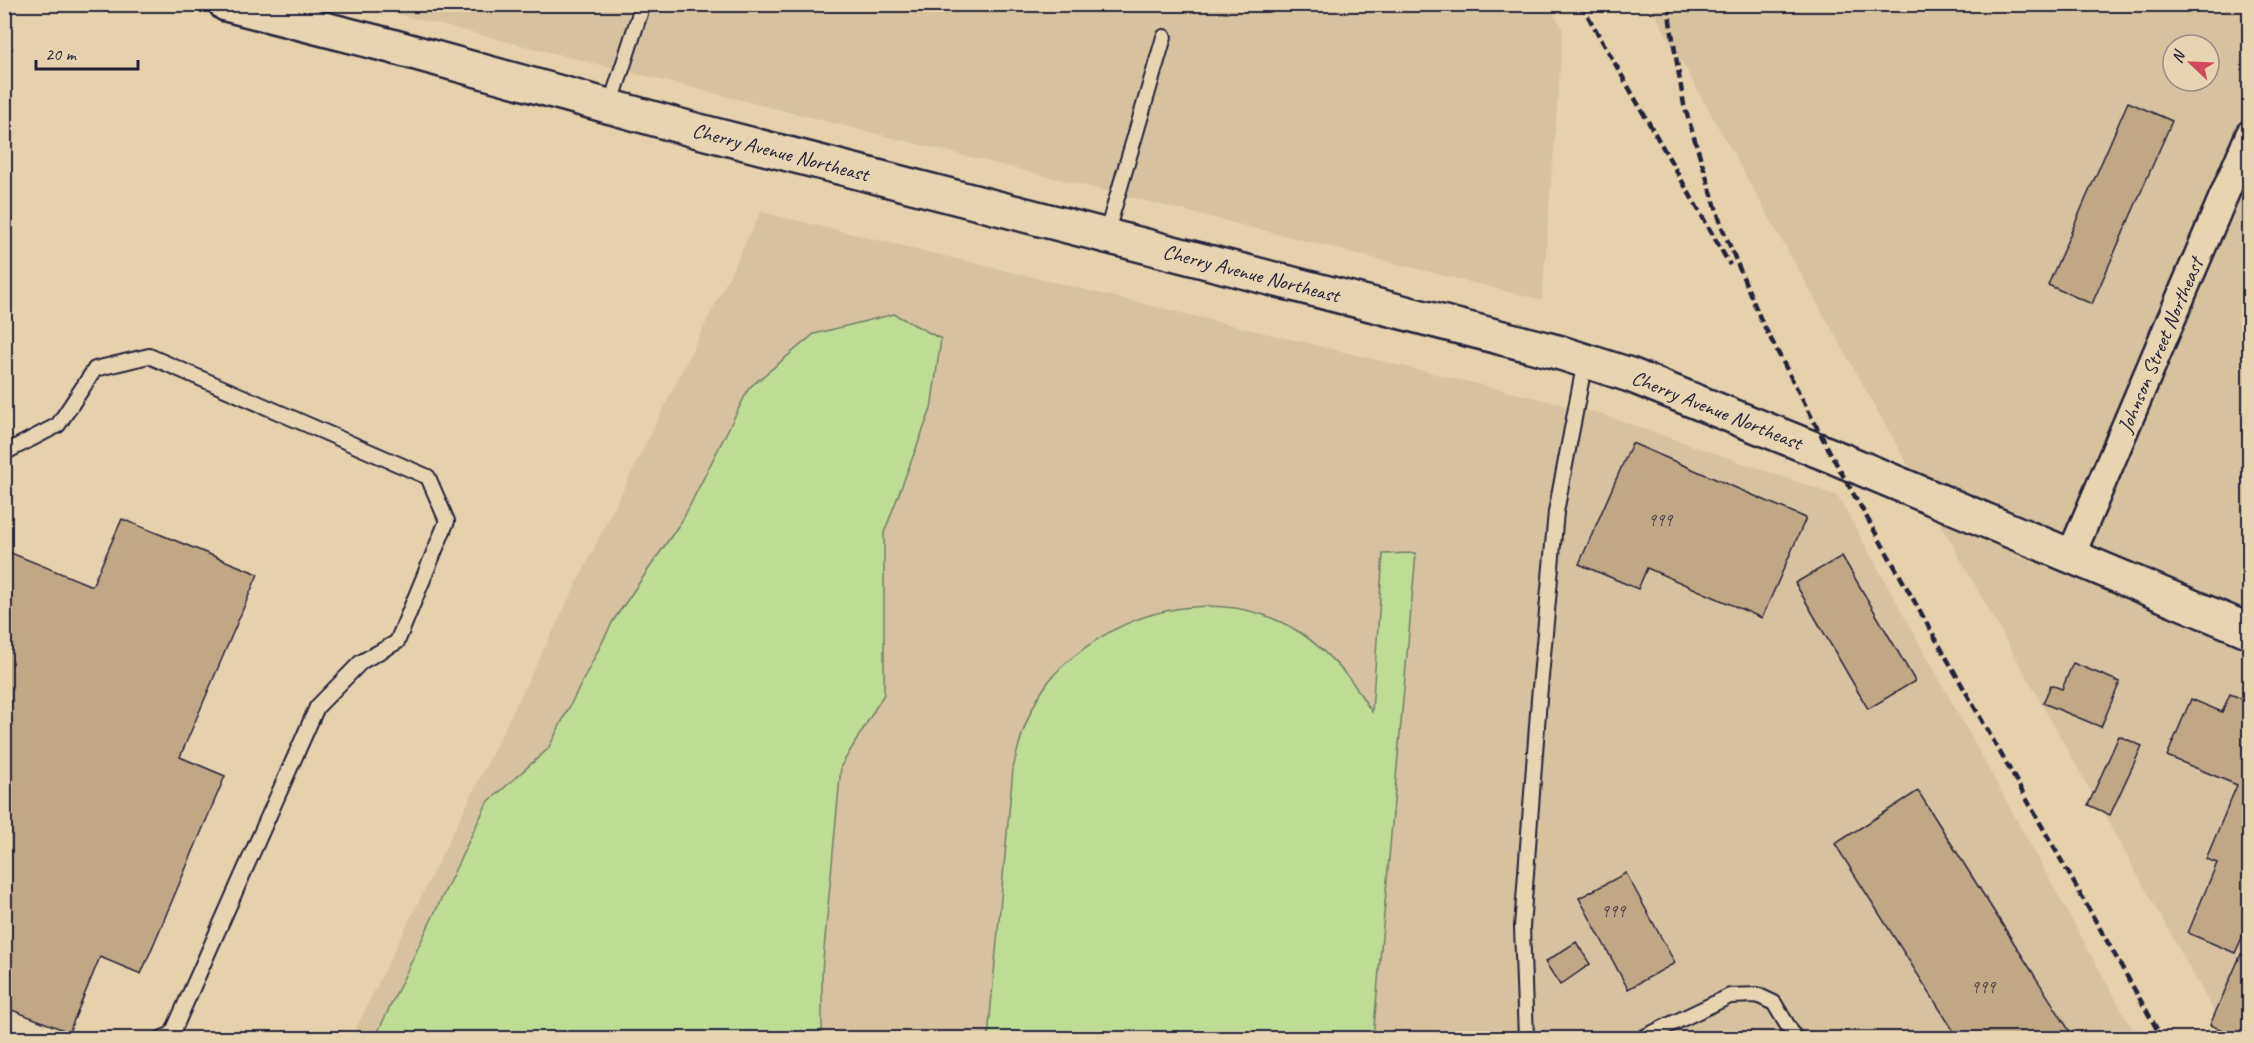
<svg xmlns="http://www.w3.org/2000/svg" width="2254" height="1043" viewBox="0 0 2254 1043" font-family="Caveat,sans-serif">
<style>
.built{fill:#d6c29e;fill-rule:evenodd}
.green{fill:#bfdc94;stroke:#707f68;stroke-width:1.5}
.building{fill:#c1a884;stroke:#22223b;stroke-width:1.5}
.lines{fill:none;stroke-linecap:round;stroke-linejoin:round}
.lane-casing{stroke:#22223b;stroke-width:18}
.street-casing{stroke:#22223b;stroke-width:32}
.secondary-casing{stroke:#22223b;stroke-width:38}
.path{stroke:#22223b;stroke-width:4;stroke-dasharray:4.5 4.5;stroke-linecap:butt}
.lane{stroke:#e7d5b2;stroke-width:14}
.street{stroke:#e7d5b2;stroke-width:27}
.secondary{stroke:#e7d5b2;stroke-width:33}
.rail{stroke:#22223b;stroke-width:4.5;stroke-dasharray:9 4.5;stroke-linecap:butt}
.labels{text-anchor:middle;stroke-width:6;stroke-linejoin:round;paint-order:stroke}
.number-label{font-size:18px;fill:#4a444d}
.street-label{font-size:21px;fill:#22223b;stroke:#e7d5b2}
</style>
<rect width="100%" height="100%" fill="#e5d1ac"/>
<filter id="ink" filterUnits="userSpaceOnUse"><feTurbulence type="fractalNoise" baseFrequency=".0167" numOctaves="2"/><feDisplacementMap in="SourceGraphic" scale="12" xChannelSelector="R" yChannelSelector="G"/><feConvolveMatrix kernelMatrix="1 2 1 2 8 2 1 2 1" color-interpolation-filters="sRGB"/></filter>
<g filter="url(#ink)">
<g class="built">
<polygon points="361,5 1548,5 1563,29 1542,300"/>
<path d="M 1650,5 L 2249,5 L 2249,1038 L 2229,1038 ZM 2173,45 L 2209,45 L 2209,81 L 2173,81 Z"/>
<polygon points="761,212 1598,413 1838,496 2137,1038 351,1038"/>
</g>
<g class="green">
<polygon points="894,314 941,339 931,409 884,533 884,694 841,766 822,971 822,1038 375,1038 487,803 548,749 613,621 683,519 749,388 814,334"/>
<path d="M 1416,553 L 1373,1038 L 988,1038 L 1013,769 C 1020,737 1029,708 1049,681 C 1059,667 1075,655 1089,645 C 1150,602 1234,591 1299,632 C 1317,643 1335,662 1349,678 C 1358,689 1364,701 1372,712 L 1383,554 Z"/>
</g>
<g class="building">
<polygon points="2128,102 2172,121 2092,304 2048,285"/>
<polygon points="1632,443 1806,518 1762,618 1647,568 1638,589 1579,564"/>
<polygon points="122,519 258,574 180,757 225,776 141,974 100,957 69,1032 4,1007 4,550 92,586"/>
<polygon points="1842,556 1915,681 1868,709 1795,583"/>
<polygon points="2073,663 2120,682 2101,727 2043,703 2051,685 2062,689"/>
<polygon points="2230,694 2250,702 2250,920 2235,953 2188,933 2217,863 2206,859 2237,785 2167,756 2191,699 2222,712"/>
<polygon points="2119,736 2142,746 2110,815 2088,805"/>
<polygon points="1918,791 2074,1038 1958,1038 1835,844"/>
<polygon points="1626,873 1675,963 1628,989 1579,898"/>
<polygon points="1576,942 1590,964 1560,985 1545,962"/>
<polygon points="2241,954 2250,957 2250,1038 2242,1038 2210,1025"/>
</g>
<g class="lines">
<defs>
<g id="lane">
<polyline points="610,106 643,4"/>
<polyline points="1106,235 1164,37"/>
<polyline points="4,453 58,425 95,369 149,356 428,477 447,521 397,642 361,662 317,707 172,1034 162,1038"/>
<polyline points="1526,1038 1522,927 1539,699 1556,512 1585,361"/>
<polyline points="1642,1038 1730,996 1757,995 1774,1003 1795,1038"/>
</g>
<g id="street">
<path id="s1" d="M 2071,555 L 2250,134"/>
</g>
<g id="secondary">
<path id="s2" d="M 226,4 L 391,46 L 691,129 L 1561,353 L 1630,375 L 1832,456 L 2250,631"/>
</g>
</defs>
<use href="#lane" class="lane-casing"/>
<use href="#street" class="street-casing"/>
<use href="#secondary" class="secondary-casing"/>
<polyline class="path" points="4,38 11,49 4,63"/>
<use href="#lane" class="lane"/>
<use href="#street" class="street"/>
<use href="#secondary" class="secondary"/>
<g class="rail">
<polyline points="1581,4 1730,265"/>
<polyline points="1669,4 1670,21 1684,105 1722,227 1761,320 1832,456 2162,1038"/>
</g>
</g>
</g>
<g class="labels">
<g class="number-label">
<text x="1660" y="526">999</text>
<text x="1613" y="917">999</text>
<text x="1983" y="993">999</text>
</g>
<g class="street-label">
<text dy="7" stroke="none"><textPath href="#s2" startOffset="574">Cherry Avenue Northeast</textPath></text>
<text dy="7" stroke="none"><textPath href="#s2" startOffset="1060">Cherry Avenue Northeast</textPath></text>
<text dy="7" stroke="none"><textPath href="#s1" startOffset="228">Johnson Street Northeast</textPath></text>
<text dy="7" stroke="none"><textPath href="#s2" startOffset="1546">Cherry Avenue Northeast</textPath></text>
</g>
</g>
<rect width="2254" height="1043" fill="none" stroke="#e7d5b2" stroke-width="24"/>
<rect x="12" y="12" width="2230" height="1019" fill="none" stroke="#22223b" stroke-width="2" filter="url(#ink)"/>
<g transform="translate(2191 63) rotate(293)"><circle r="28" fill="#e7d5b2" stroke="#988d82" stroke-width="1.5"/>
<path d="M0-4.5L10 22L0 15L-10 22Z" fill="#d1495b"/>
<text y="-9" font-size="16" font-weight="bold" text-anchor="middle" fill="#22223b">N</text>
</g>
<path d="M36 60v9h102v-9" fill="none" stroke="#22223b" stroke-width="3"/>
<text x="45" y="60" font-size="18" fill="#22223b" stroke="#e7d5b2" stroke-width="4.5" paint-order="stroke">20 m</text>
</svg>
